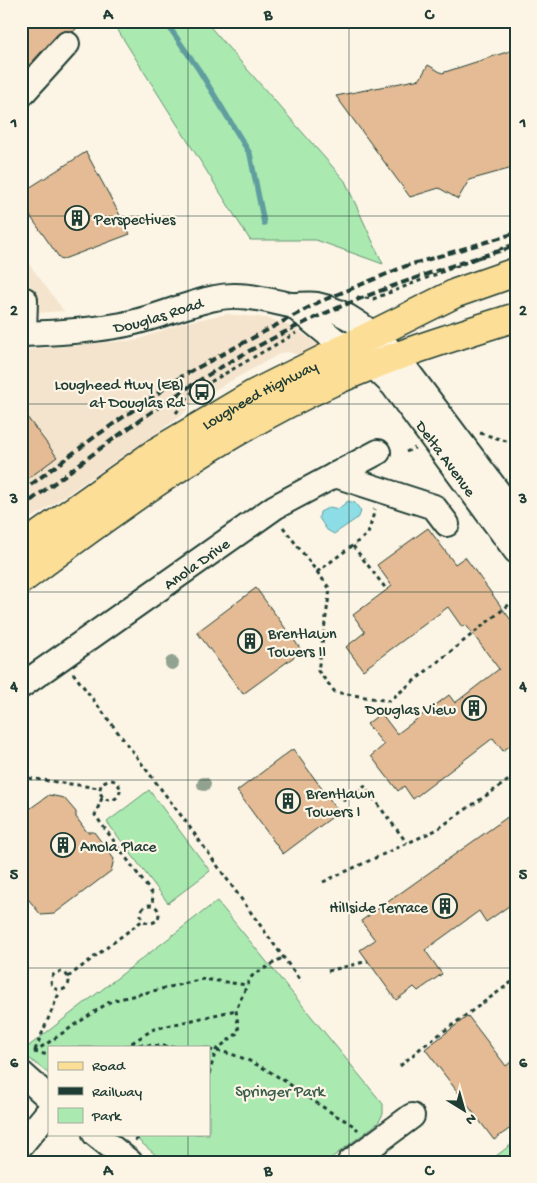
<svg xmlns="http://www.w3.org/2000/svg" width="537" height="1183" viewBox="0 0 537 1183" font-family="'Gochi Hand',sans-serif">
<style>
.built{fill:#f5e4cd}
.green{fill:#aae9b0;stroke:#649372}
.water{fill:#8ddde7;stroke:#619d9f}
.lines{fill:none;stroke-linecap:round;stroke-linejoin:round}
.stream{stroke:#619d9f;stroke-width:5.5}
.building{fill:#e4bb94;stroke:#1f3d34}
.minor-casing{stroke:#1f3d34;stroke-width:28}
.major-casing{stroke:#1f3d34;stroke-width:31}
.path{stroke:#1f3d34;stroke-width:3;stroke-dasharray:4 4;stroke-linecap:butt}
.minor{stroke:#fcf5e5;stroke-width:24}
.major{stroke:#fcde96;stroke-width:28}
.rail{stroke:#1f3d34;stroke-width:4;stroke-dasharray:8 4;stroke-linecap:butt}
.tree{fill:#92a291}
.grid{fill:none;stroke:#1f3d34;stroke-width:1;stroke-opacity:0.55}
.labels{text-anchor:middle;stroke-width:4.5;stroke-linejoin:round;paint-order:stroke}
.poi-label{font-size:16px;fill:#1f3d34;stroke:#fcf5e5;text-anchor:start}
.street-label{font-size:16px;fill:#1f3d34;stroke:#fcf5e5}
.park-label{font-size:16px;fill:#3b5f4d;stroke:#fcf5e5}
.neatline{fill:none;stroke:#1f3d34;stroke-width:2}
.grid-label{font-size:16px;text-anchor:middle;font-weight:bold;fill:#1f3d34}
</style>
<rect width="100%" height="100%" fill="#fcf5e5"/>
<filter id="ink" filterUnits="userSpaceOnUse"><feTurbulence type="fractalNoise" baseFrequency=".02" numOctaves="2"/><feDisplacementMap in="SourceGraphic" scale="10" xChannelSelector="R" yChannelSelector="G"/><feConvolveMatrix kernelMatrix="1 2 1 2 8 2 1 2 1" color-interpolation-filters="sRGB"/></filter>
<g filter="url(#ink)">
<g class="built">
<polygon points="21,253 64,311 21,314"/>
<polygon points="226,314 267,318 283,323 299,331 321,347 303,356 288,352 281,353 195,401 181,416 37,515 21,522 21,350 137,340 182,323"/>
</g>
<g class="green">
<polygon points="112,21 205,21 345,181 383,264 316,240 250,240"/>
<polygon points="149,790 210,871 168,903 107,822"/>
<polygon points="217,901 383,1104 383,1114 378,1123 326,1162 164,1162 131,1134 209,1134 209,1047 49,1047 49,1074 21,1052"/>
<polygon points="516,1141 516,1162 488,1162"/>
</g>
<polygon class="water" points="348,501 355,503 361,511 359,517 334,534 327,530 319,518 320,512 330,507 338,509"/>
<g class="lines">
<polyline class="stream" points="165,21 199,70 250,154 264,223"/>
</g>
<g class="building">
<polygon points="21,21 84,21 73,32 63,31 57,35 21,74"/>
<polygon points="516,49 516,167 469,180 458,199 439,188 410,197 336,96 420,79 428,65 442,73"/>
<polygon points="86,152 130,234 61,260 21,203 21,193"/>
<polygon points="21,409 57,457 21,484"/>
<polygon points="428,528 455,564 465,557 516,627 516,741 503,751 493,738 413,799 404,786 398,791 371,756 384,745 367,724 381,713 397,734 449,695 455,703 499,669 466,625 462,627 448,607 363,670 346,647 365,632 353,615 392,586 377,565"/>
<polygon points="256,588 302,651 243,694 197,632"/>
<polygon points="293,749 339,812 283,854 237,791"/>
<polygon points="49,795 64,798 76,812 76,817 87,832 94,832 114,859 111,871 54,914 41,915 21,890 21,815"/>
<polygon points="516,811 516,901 486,922 479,911 425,950 442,974 418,991 414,987 396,1000 360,950 375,940 361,921"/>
<polygon points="468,1016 506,1066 516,1058 516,1124 494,1140 425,1049"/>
</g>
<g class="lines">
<defs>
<g id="minor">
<polyline points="21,95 67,44"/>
<path id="s1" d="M 292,305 L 335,340 L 363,356 L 393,385 L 516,551"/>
<path id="s2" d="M 21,334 C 53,333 85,331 116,326 C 150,321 181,305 215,298 C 240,292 266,300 290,305 C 299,306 308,303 317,305 C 348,311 375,335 396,356 L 516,516"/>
<polyline points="24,334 25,300"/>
<polyline points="335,475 434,507 447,524"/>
<path id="s3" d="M 21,686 L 275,507 L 378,452"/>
<polyline points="21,1073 49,1098"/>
<polyline points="95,1134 130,1162"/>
<polyline points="21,1145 49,1111"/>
<polyline points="350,1162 412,1116"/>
</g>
<g id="major">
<path id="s4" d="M 21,548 L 158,451 L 254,394 L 456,293 L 516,272"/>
<path d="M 21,580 C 119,506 219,434 330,383 C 390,356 453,337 516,317"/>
</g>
</defs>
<use href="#minor" class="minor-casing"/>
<use href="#major" class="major-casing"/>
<g class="path">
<polyline points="357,297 373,299 516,243"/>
<polyline points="176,413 191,393 296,333"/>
<polyline points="480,433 516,444"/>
<polyline points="406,452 415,448"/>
<polyline points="283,527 330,589 318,671 335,692 389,701 516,599"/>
<polyline points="353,546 387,590"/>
<polyline points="317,572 368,534 375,509"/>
<polyline points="73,673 186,822 301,982"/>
<polyline points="21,777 99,788"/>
<circle cx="110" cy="790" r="10"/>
<polyline points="102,798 95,815 153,895 152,905"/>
<polyline points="343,801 364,786 407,843"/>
<polyline points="323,882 436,830 516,775"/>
<circle cx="150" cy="914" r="9"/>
<polyline points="328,971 368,961"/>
<circle cx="60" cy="981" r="9"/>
<polyline points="68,977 143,920"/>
<polyline points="131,1044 178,1047"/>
<polyline points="125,1047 154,1029 236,1010"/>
<polyline points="35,1050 60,991"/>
<path d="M 209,1050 C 255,1054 291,1087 329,1111 C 339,1118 349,1121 358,1130"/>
<polyline points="34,1052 111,1001 203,979 247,985"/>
<polyline points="34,1052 49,1055"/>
<polyline points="400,1066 422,1047 516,979"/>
<polyline points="209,1074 216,1050 239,1032 236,1010 247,985 252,976 282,958"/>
<polyline points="135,1140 146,1134"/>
</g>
<use href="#minor" class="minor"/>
<use href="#major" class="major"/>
<g class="rail">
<polyline points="21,492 96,436 184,375 319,302 406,266 516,233"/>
<path d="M 21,508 C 98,450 177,389 262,344 C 342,301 428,272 516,246"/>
</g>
</g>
<g class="tree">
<circle cx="172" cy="663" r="7"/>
<circle cx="204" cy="784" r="7"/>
</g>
</g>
<path class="grid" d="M 188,21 L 188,1047M 349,21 L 349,1162M 21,216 L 516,216M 21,404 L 516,404M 21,592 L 516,592M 21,780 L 516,780M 21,968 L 516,968M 188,1134 L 188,1162"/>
<defs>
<symbol id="building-ring" viewBox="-11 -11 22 22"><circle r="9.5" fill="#fcf5e5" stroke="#1f3d34" stroke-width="1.5"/><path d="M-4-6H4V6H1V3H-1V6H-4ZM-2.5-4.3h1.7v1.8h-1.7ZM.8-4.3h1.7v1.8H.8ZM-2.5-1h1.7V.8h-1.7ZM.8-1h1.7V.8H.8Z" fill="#1f3d34"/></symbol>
<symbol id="bus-ring" viewBox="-11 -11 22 22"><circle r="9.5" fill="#fcf5e5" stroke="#1f3d34" stroke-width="1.5"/><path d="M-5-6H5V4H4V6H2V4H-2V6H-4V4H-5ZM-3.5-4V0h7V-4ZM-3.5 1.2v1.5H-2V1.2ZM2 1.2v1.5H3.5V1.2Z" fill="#1f3d34"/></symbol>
</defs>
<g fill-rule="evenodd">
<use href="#building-ring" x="63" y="204" width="28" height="28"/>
<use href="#bus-ring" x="188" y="378" width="28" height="28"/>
<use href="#building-ring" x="236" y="627" width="28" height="28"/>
<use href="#building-ring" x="460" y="694" width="28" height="28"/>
<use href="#building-ring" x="274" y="787" width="28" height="28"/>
<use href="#building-ring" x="49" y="831" width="28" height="28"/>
<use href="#building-ring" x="431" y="892" width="28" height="28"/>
</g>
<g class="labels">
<g class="poi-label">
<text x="94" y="224">Perspectives</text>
<text x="184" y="389" text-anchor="end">Lougheed Hwy (EB)<tspan x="184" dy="18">at Douglas Rd</tspan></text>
<text x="268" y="638">Brentlawn<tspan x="268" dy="18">Towers II</tspan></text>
<text x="456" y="714" text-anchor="end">Douglas View</text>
<text x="306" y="798">Brentlawn<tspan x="306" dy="18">Towers I</tspan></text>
<text x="80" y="851">Anola Place</text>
<text x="428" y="912" text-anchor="end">Hillside Terrace</text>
</g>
<g class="street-label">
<text dy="6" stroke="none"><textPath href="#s2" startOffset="139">Douglas Road</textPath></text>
<text dy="6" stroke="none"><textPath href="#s4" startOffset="284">Lougheed Highway</textPath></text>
<text dy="6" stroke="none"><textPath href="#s1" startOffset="220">Delta Avenue</textPath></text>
<text dy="6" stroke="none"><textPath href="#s3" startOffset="214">Anola Drive</textPath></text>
</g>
<g class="park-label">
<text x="280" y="1096">Springer Park</text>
</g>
</g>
<rect width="537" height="1183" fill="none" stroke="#fcf5e5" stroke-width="55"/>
<rect x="48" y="1046" width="162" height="90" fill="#fcf5e5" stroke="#a4ab9e"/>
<rect x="58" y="1062" width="25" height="8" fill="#fcde96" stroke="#a4ab9e"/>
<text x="92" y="1070" font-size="15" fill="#1f3d34">Road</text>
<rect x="58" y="1087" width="25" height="8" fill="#1f3d34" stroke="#a4ab9e"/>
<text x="92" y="1096" font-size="15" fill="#1f3d34">Railway</text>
<rect x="58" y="1108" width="25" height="15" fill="#aae9b0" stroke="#a4ab9e"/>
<text x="92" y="1120" font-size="15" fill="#1f3d34">Park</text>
<g transform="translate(464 1110) rotate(143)" stroke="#fcf5e5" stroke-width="4" paint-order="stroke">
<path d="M0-4L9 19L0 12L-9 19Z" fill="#1f3d34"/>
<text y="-8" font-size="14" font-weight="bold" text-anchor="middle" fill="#1f3d34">N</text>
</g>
<rect x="28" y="28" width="482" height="1128" class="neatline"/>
<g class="grid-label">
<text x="108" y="19">A</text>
<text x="268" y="19">B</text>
<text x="429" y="19">C</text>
<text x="14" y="127">1</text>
<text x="523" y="127">1</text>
<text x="14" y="315">2</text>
<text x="523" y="315">2</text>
<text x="14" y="503">3</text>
<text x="523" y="503">3</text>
<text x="14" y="691">4</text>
<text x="523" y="691">4</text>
<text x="14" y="879">5</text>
<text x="523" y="879">5</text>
<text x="14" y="1067">6</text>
<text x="523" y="1067">6</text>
<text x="108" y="1175">A</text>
<text x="268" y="1175">B</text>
<text x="429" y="1175">C</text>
</g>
</svg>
